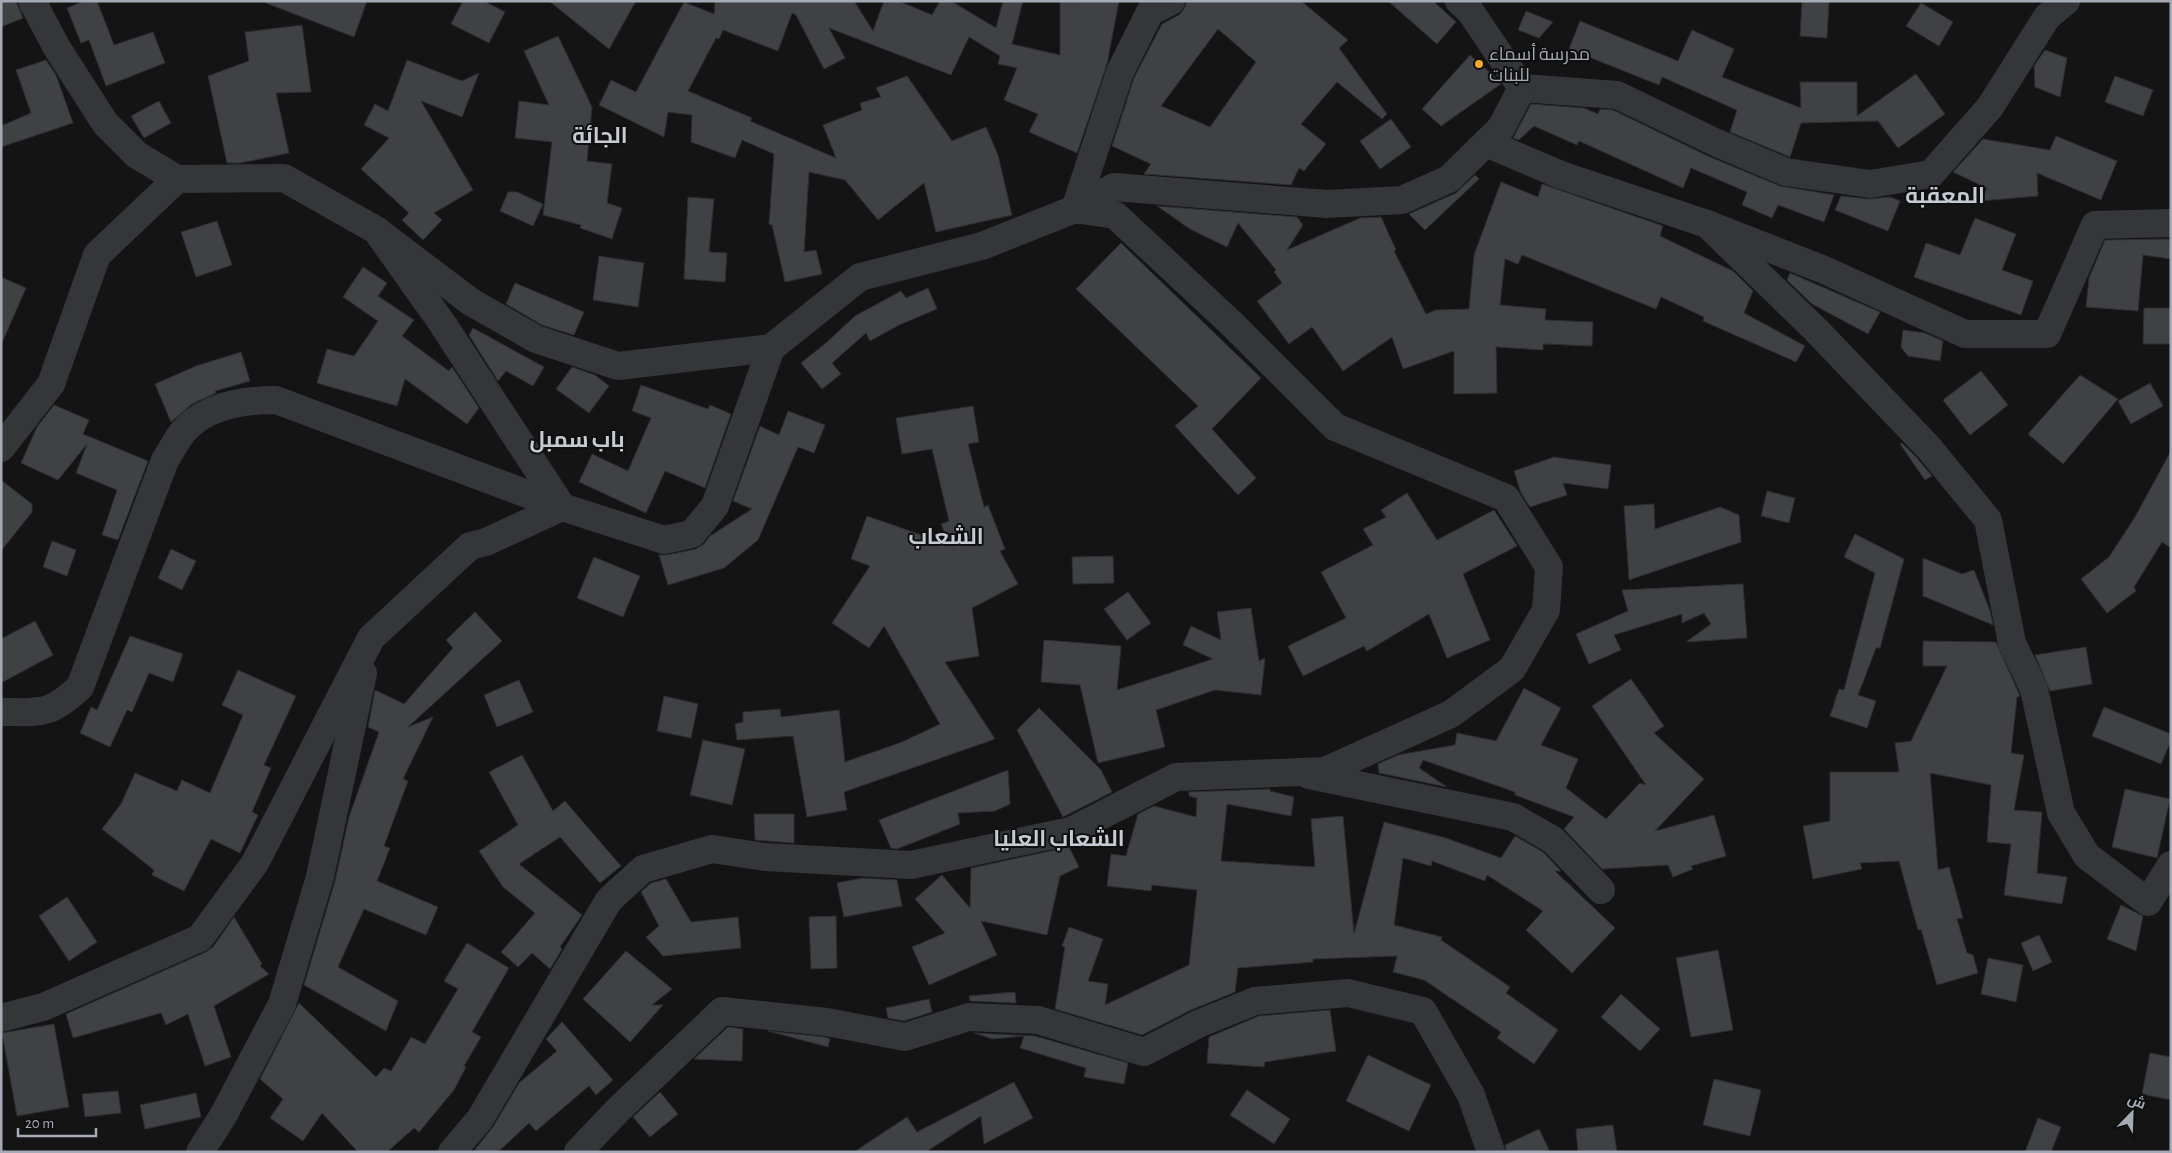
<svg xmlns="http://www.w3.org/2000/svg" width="2172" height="1153" viewBox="0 0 2172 1153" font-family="'Alegreya Sans',Cairo,sans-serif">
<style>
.building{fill:#404145;stroke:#2e2e31;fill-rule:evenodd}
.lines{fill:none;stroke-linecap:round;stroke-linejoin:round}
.minor{stroke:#35363a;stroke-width:28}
.poi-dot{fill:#f0ab31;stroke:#0f0f10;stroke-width:2}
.labels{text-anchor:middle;stroke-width:4;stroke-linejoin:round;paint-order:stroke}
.poi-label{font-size:18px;fill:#a5abb6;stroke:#0f0f10;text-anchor:start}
.district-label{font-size:22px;font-weight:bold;fill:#c6cad2;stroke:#0f0f10}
</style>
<rect width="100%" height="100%" fill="#141415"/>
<g class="building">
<polygon points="1,1 16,1 23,18 1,27"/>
<polygon points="84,1 97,1 114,45 153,32 165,63 106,86 89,40 81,43 67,8"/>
<polygon points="266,1 367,1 354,37 266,3"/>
<polygon points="463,1 484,1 505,12 489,43 451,24"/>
<polygon points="549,1 636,1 609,49"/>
<polygon points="715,1 854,1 873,31 884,1 899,1 932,15 940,1 951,1 996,28 1003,1 1023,1 1012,44 1060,55 1060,2 1119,1 1107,64 1077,153 1029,132 1038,114 1004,100 1017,68 998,64 1000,56 969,37 951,75 829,28 845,58 824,69 796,15 792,13 778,51 723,30 719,39 716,38 688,91 752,118 750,121 836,158 823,125 862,110 860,103 881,97 876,88 907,76 952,141 986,127 998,155 1012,215 936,232 924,183 878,220 845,180 809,172 804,252 816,250 822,274 785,282 772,225 769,224 774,154 742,140 735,158 691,142 692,115 668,112 664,137 599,105 611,80 636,92 684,2 714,14"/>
<path d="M 1187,1 L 1301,1 L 1348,40 L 1339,48 L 1387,114 L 1382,119 L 1337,82 L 1301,124 L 1326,144 L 1304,171 L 1299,168 L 1291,185 L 1144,174 L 1151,164 L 1112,146 L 1134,78 L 1162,24 L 1179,15 L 1184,9 ZM 1218,29 L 1256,62 L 1210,127 L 1161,106 Z"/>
<polygon points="1388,1 1433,1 1456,22 1437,44"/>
<polygon points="1802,1 1829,1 1827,38 1800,36"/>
<polygon points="1921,3 1953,22 1939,46 1906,26"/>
<polygon points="1526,11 1553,22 1539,38 1518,30"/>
<polygon points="1580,21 1678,61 1692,30 1734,49 1722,77 1801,108 1800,82 1857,82 1857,116 1916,74 1945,114 1898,148 1878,121 1801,123 1790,157 1730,132 1737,110 1662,77 1659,85 1569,49"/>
<polygon points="302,25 311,92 276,93 289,153 240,163 227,163 208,76 249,61 245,32"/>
<polygon points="558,36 592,107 587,161 612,164 607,203 622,208 612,239 580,228 581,225 543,215 552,142 515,138 519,101 549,105 524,51"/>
<polygon points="2045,50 2067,58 2060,97 2035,87 2034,66"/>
<polygon points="1470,55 1496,78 1501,84 1441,126 1422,109"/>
<polygon points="46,60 56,75 73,123 1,147 1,126 31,113 16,70"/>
<polygon points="407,60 462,81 479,73 462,117 421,101 473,190 434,213 442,220 423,240 402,220 409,213 361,169 389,138 364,125 375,104 388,111"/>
<polygon points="2115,76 2153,90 2143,116 2105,102"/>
<polygon points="159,101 171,123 144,138 131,116"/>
<polygon points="1531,104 1584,108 1598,114 1600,109 1613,110 1710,157 1780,186 1834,195 1824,222 1778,205 1772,218 1742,205 1747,192 1691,168 1683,188 1579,141 1577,145 1534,126 1519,140 1513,138"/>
<polygon points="1391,119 1411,147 1380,169 1360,141"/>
<polygon points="2056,136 2117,161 2101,200 2037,173 2038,196 1981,201 1987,188 1953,172 1983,139 2050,150"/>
<polygon points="1475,175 1479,179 1425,230 1409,214 1456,193"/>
<polygon points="1501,182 1538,197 1542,184 1663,226 1660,236 1733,271 1753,291 1744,313 1805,346 1796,362 1703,321 1704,317 1661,297 1656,309 1522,255 1518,264 1505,259 1500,305 1546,309 1545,320 1593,322 1592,346 1543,344 1543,350 1496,347 1497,393 1454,394 1454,351 1403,369 1392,337 1343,371 1312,327 1289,344 1257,301 1282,283 1274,272 1276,270 1238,223 1227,247 1190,229 1157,206 1297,217 1303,225 1287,250 1360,218 1381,217 1396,250 1394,251 1426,314 1436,310 1469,309 1474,255"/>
<polygon points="508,192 517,192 543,204 533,226 500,211"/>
<polygon points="1841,196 1868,199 1890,197 1900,201 1888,231 1835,210"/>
<polygon points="688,197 714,199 709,252 727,253 725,282 684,279"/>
<polygon points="1975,218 2016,234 2002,270 2033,281 2021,315 1914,277 1926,243 1960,255"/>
<polygon points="217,221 232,265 196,277 181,232"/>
<polygon points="2170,239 2171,259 2143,255 2138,311 2086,307 2089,278 2105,240"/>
<polygon points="1121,243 1261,378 1212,429 1256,478 1238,495 1175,426 1198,406 1076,289"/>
<polygon points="599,256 644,263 638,307 593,300"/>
<polygon points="363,267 387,283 378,296 414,320 402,336 449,371 452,367 479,408 467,424 405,379 397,406 317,383 327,349 354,356 378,321 343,297"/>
<polygon points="1790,273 1880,312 1868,334 1812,304 1787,280"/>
<polygon points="1,277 26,288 1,345"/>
<polygon points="515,283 584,312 574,335 542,325 506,304"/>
<polygon points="928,288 937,309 899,325 870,341 866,333 832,363 841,374 822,389 801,363 826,343 855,316 901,291 906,298"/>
<polygon points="2144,308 2171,308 2171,344 2143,344"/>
<polygon points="473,328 544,367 533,386 506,371 498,381 469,335"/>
<polygon points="1903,330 1925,333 1943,341 1940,361 1908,356 1901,347"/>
<polygon points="241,352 250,381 215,391 216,393 192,404 171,422 155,384 196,366"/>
<polygon points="572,367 595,375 609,386 589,413 556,389"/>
<polygon points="1981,371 2008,405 1970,435 1943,400"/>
<polygon points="2080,375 2118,399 2063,464 2028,434"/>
<polygon points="2150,383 2163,406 2131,424 2118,401"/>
<polygon points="641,385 708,409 710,405 731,414 705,488 665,471 646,513 579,482 592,454 628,471 651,418 632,411"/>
<polygon points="54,405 89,420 83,434 148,461 118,540 102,535 117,490 76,473 87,444 58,480 21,463 37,427"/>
<polygon points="973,406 979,442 968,444 984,507 988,505 1005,549 1000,551 1018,584 972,608 979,656 945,662 995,739 844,792 847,810 807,817 793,736 737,740 735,724 743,722 743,712 780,709 781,717 839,710 845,762 902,742 940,724 884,626 869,648 832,623 870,566 851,559 867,516 950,545 941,524 949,521 932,449 902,454 896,418"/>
<polygon points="788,411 825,425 814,453 798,447 758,540 724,568 668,585 659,555 667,555 696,549 704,544 710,536 752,509 733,501 760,426 779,435"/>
<polygon points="1902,443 1917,458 1932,476 1925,480 1900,444"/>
<polygon points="2171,451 2171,548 2162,542 2134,587 2136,591 2107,613 2081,579 2109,557 2135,517"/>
<polygon points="1554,457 1611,465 1608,489 1563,483 1567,495 1530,507 1521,493 1514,471"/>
<polygon points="1,480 32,504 32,512 1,551"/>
<polygon points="1767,491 1795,498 1789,523 1761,516"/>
<polygon points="1407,493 1437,540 1494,510 1516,544 1517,546 1463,574 1490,640 1447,658 1429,614 1367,651 1364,646 1303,676 1288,646 1346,618 1321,572 1373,545 1363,529 1386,517 1381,510"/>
<polygon points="1654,504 1655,529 1720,507 1739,515 1741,542 1629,580 1624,506"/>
<polygon points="1855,534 1904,559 1880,648 1876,648 1858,695 1876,701 1867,728 1830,716 1839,689 1844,690 1875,573 1844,557"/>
<polygon points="52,541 76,550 67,576 43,567"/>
<polygon points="171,549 196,561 182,590 158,578"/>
<polygon points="1113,556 1114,583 1073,584 1072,557"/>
<polygon points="594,557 640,576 623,617 577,598"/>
<polygon points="1923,558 1962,574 1974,570 1990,611 1993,625 1923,596"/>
<polygon points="1743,584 1747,638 1686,642 1711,624 1704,613 1682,623 1682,614 1614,635 1621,650 1589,664 1576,634 1628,611 1622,590"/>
<polygon points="1128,592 1151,623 1127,640 1104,609"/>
<polygon points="1251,608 1259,661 1265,658 1261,695 1215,690 1156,710 1165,747 1098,763 1080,685 1041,682 1044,640 1121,646 1117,690 1213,659 1183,645 1191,626 1221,640 1217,612"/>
<polygon points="475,612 502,641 408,727 433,717 403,779 408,781 384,846 390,848 377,881 438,907 426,935 364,909 338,967 398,1001 386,1031 304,985 335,881 349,817 379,732 368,727 375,690 404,704 453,648 446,640"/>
<polygon points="35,621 53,655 1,683 1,639"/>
<polygon points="130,636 183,654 173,682 149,673 132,712 127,710 110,747 80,733 91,707 97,710"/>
<polygon points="1923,641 1996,642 2020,696 2017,697 2011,753 2024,755 2014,810 2042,812 2037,873 2067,877 2062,904 2004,895 2011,844 1987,842 1991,785 1930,773 1938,870 1949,867 1963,918 1957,919 1967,953 1973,955 1978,973 1937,985 1921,929 1918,930 1899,861 1860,863 1862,869 1813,879 1803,826 1830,821 1830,772 1899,772 1895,743 1911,741 1947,666 1923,666"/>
<polygon points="2086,647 2092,684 2050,691 2035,655"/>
<polygon points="238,670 296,696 264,765 271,768 252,812 258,815 240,853 211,839 184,891 152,875 154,870 102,829 121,804 135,773 177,791 182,780 210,793 243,715 222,705"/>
<polygon points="1631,679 1664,726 1654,733 1704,779 1655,831 1714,815 1726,856 1691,866 1693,869 1673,877 1668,865 1602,869 1564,829 1574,817 1515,795 1515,792 1423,760 1419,768 1447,787 1379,773 1378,764 1398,755 1455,745 1457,733 1496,741 1524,688 1561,708 1541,745 1578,759 1566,788 1606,819 1640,783 1646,785 1592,706"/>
<polygon points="519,680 533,712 497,727 484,695"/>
<polygon points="664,696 698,704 691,738 657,731"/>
<polygon points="2104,707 2171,734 2171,741 2161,764 2092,736"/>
<polygon points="1039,708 1101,770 1112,792 1063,817 1017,730"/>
<polygon points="703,740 745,749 732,805 690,795"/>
<polygon points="522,755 553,811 565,801 621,866 600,883 560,837 519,864 582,915 560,947 562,949 550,969 532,953 518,967 501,952 535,913 503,887 479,851 518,825 489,772"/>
<polygon points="1008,770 1010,804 995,811 958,813 960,824 897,849 891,848 879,820"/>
<polygon points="1270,789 1270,791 1294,797 1291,816 1227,804 1221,861 1315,867 1311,819 1343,816 1354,934 1384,822 1446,838 1501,858 1515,836 1543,852 1561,871 1555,871 1615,928 1572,973 1526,930 1543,911 1487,875 1485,881 1432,861 1431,866 1403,858 1394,925 1442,937 1441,940 1510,987 1506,993 1558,1030 1534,1064 1497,1038 1501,1032 1424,980 1393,972 1397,956 1313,959 1313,962 1238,968 1235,992 1191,1010 1142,1035 1055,1009 1065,947 1062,946 1069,927 1103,939 1088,981 1108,984 1105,1005 1189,965 1197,890 1152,885 1151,891 1107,886 1111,854 1126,856 1138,814 1154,806 1196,817 1197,798 1189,796 1189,792"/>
<polygon points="2125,789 2170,799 2157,858 2112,847"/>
<polygon points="754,814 794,814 794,843 755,840"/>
<polygon points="1069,847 1079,867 1060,876 1047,935 981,921 997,955 929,985 912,947 945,933 915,899 942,875 970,908 971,868"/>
<polygon points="863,878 897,880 902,906 844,917 837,883"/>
<polygon points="666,879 691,922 738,917 741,948 663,956 646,937 659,926 641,892 651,883"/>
<polygon points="67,897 97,942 69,961 39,916"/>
<polygon points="2121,905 2143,916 2136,951 2107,939"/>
<polygon points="836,916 837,968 811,969 809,917"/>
<polygon points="234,917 262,964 260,966 269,974 214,1006 231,1057 205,1066 188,1014 166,1025 161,1013 73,1038 66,1014 206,952 213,947"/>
<polygon points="2039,935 2052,962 2033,971 2021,943"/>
<polygon points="467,943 509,968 472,1032 481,1037 464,1066 466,1067 454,1090 419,1132 414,1128 387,1152 358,1152 322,1113 303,1141 270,1118 283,1099 260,1079 299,1003 376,1077 384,1068 391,1071 411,1037 425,1044 458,989 444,981"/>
<polygon points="1718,950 1733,1030 1691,1037 1676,958"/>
<polygon points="626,951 672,989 652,1005 663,1005 630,1042 583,999"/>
<polygon points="1988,958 2023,965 2016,1002 1981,994"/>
<polygon points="1015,992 1016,1003 970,1001 969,996"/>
<polygon points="1621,994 1660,1029 1640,1051 1601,1017"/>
<polygon points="929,999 932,1012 904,1021 888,1018 886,1008"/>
<polygon points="1330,1010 1336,1051 1265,1062 1264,1067 1207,1063 1209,1037 1259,1016"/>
<polygon points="562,1022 613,1080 596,1095 589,1086 536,1131 529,1123 498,1152 473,1152 493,1127 519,1083 557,1051 546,1039"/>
<polygon points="54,1024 69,1107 17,1116 2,1033"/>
<polygon points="728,1027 743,1029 742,1061 694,1059"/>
<polygon points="768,1031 825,1037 830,1039 828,1047"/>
<polygon points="974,1033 1035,1036 1128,1063 1124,1084 1084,1077 1086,1068 1020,1048 1024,1036 993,1039"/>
<polygon points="2150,1053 2171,1057 2171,1100 2142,1094"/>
<polygon points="1368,1055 1431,1085 1409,1131 1346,1101"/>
<polygon points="1714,1079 1761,1090 1750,1136 1703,1125"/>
<polygon points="1014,1082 1033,1118 984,1144 981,1116 929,1150 930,1152 854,1152 907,1117 917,1132"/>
<polygon points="1247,1090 1290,1119 1274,1144 1230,1115"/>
<polygon points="118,1091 121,1113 85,1117 82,1094"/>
<polygon points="660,1092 678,1114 650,1137 633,1117"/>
<polygon points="196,1093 201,1117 145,1129 140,1105"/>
<polygon points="2038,1118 2061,1127 2051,1152 2025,1152"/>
<polygon points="1613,1125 1617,1152 1578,1152 1576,1129"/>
<polygon points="1539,1129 1550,1152 1506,1152 1505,1145"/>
</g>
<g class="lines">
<g class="minor">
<polyline points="1459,1 1470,11 1522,88"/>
<polyline points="1522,88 1617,95 1717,143 1786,172 1870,184 1931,174 1990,107 2047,17 2066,1"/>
<polyline points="1486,143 1561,175 1707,224 1822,269 1965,334 2047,334 2095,225 2171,223"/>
<polyline points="1075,209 1114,187 1327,204 1402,200 1449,179 1501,128 1522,88"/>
<polyline points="1075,209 1120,72 1150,12 1171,1"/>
<polyline points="1707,224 1816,330 1929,448 1988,520 2012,643 2034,689 2061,813 2087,856 2148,902 2171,865"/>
<polyline points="376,230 471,302 536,339 618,366 771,348 860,277 982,246 1075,209 1115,215 1232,324 1335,427 1506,498 1549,567 1546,610 1512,669 1451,714 1325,771 1176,777 1071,831 911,865 765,857 712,849 643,869 609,900 480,1119 452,1152"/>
<polyline points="1,448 51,384 97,255 177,179"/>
<path d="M 1,712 C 41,712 49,716 80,687 L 165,460 C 171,451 176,441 182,433 C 204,406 244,400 276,400 L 562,507 L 664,540 L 692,534 L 715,506 L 771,348"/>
<polyline points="1309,775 1513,817 1553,840 1601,890"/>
<polyline points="1,1018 43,1007 200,938 255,863 371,638 470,546 486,542 562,507 442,323 376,230 284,178 177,179 137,155 105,123 57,48 32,1"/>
<polyline points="200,1152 223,1116 282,1004 320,877 363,673"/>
<polyline points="578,1152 618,1110 722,1011 827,1022 905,1037 969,1017 1038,1020 1144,1052 1198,1024 1255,1001 1348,993 1423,1011 1471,1095 1491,1152"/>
</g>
</g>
<circle class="poi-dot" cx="1479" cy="64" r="5"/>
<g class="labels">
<g class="poi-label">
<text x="1489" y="60">مدرسة أسماء<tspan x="1489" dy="21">للبنات</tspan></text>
</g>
<g class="district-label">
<text x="600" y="143">الجائة</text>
<text x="1945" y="203">المعقبة</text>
<text x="577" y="447">باب سمبل</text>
<text x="946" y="544">الشعاب</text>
<text x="1059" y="846">الشعاب العليا</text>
</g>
</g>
<rect width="2172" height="1153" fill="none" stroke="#a5abb6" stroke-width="5"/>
<g transform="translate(2132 1113) rotate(23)" stroke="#0f0f10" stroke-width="4" paint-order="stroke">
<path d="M0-4L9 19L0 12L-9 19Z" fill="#a5abb6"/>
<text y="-8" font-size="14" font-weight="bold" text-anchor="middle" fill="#a5abb6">ش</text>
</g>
<path d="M18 1128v8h78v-8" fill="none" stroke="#a5abb6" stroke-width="2.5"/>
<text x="25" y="1128" font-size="15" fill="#a5abb6" stroke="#0f0f10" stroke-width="4" paint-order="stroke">20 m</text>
</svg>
